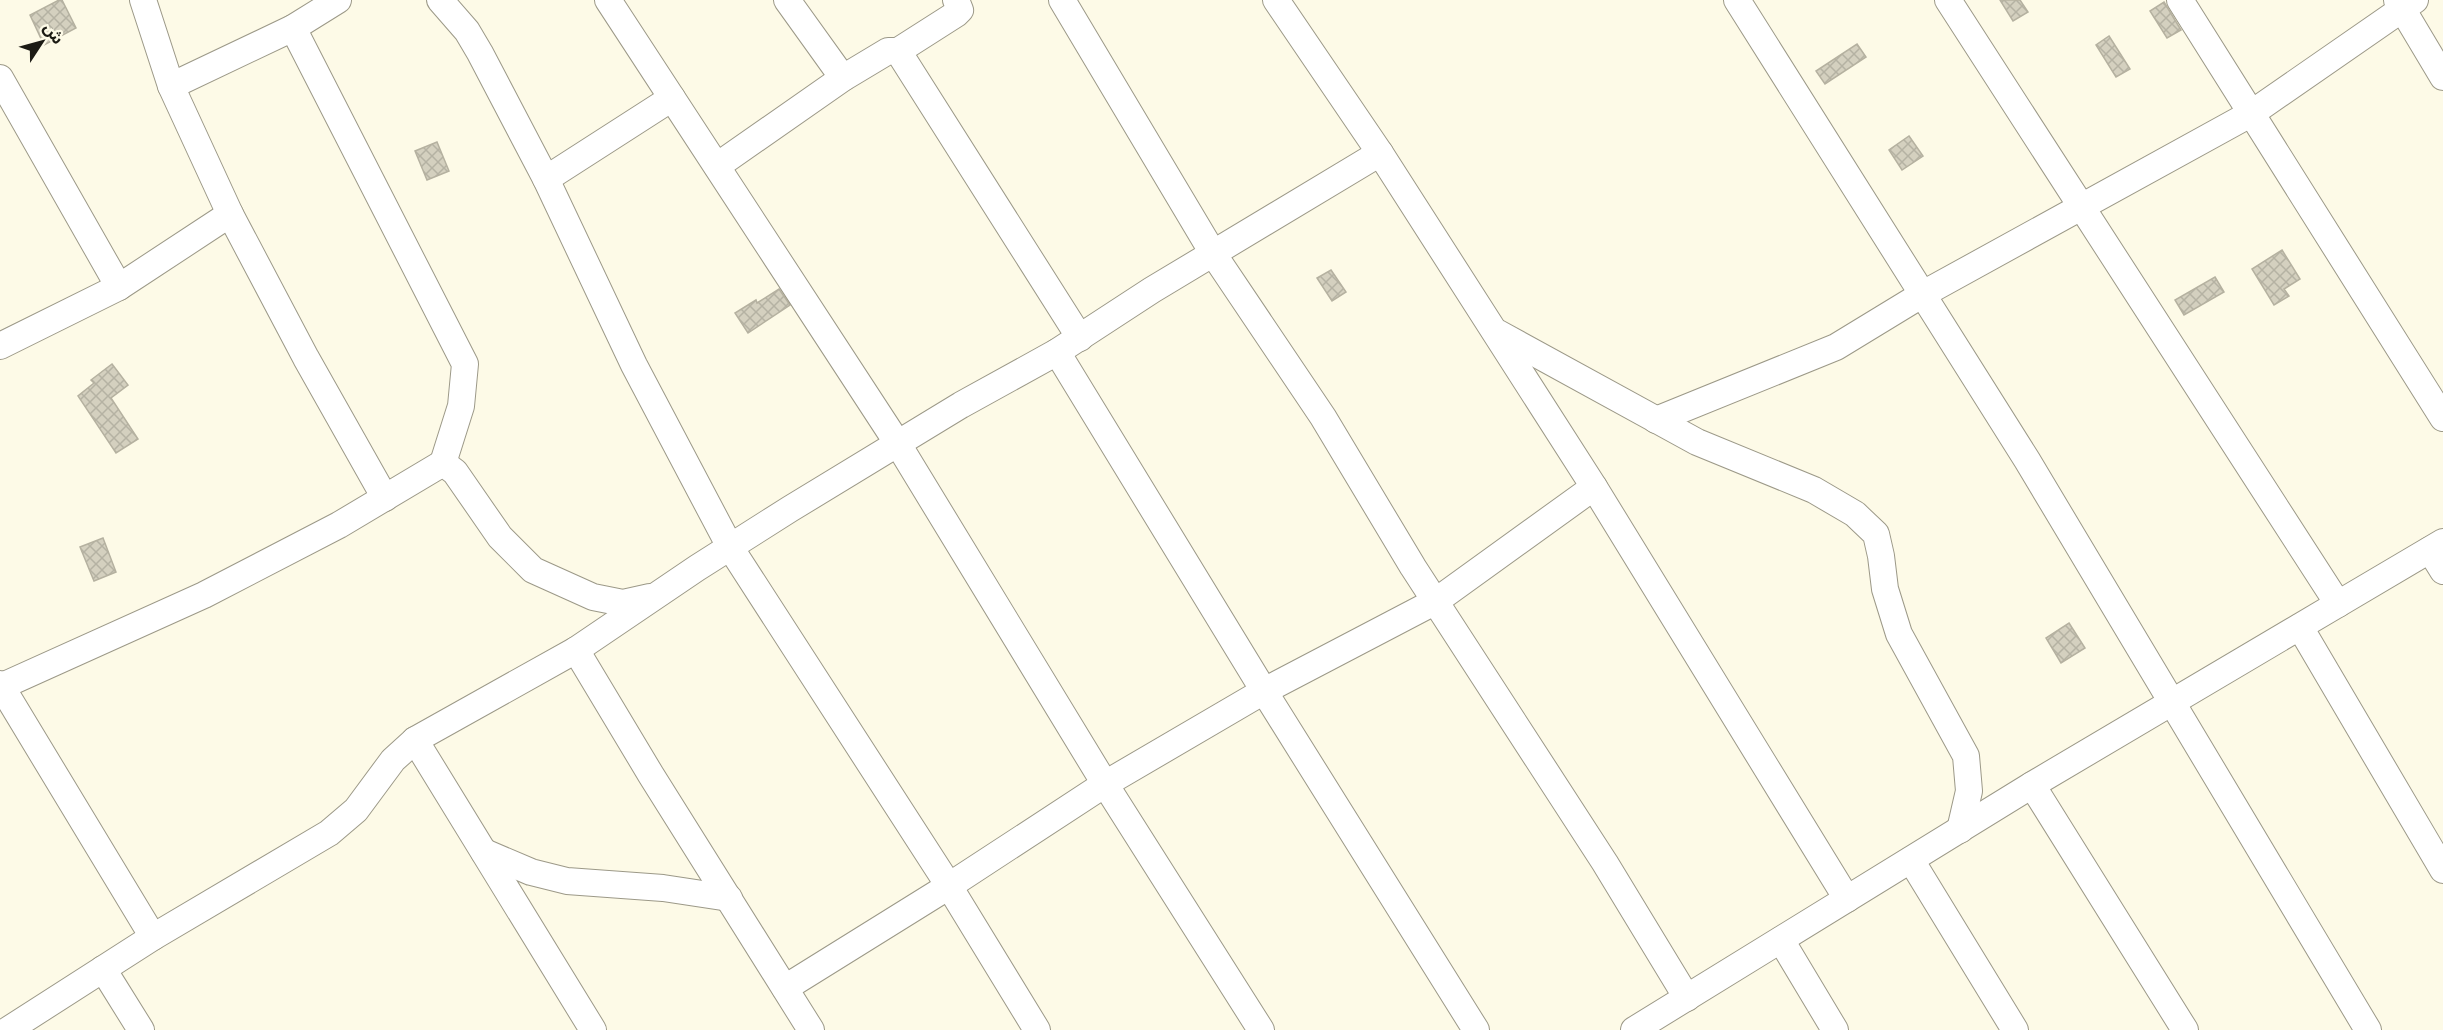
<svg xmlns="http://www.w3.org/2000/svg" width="2443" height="1030" viewBox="0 0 2443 1030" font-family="'Space Grotesk','Noto Sans Arabic',sans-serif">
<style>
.building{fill:url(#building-cross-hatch);stroke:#b5b1a0;stroke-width:1.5}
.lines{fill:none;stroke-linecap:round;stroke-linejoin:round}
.minor-casing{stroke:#9c9988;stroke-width:28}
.minor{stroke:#fff;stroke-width:26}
</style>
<defs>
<pattern id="building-cross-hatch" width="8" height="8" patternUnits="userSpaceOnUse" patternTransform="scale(1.5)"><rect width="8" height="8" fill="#d4d0bf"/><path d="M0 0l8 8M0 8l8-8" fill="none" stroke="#b5b2a3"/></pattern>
</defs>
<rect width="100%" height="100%" fill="#fdfae7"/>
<g class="building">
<polygon points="59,0 62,0 76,28 44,45 30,15"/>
<polygon points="2000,0 2020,0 2028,12 2013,21"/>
<polygon points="2164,2 2181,30 2167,38 2150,11"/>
<polygon points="2109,36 2130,69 2116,77 2096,45"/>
<polygon points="1857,44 1866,57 1825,84 1816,71"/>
<polygon points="1909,136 1923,156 1902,170 1889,150"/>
<polygon points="437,142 449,171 427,180 415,151"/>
<polygon points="2282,250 2300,279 2284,289 2289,296 2274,305 2252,269"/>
<polygon points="1331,270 1346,292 1332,301 1317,278"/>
<polygon points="2215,277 2224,292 2184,315 2175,300"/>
<polygon points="779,289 790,305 748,333 735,313 756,300 757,303"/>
<polygon points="112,364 128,385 111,398 138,439 116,453 78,396 94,383 91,380"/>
<polygon points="103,538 116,572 94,581 80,547"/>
<polygon points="2069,623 2085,648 2061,663 2046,638"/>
</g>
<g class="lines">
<defs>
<g id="minor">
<polyline points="143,0 171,86 230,214 306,358 385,498"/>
<polyline points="440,0 467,31 480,53 546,179 634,365 730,547 949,886 1037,1030"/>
<polyline points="608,0 898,444 1105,784 1261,1030"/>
<polyline points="787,0 843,78"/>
<polyline points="1062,0 1214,255 1323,417 1413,567 1605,863 1687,998"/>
<polyline points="1276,0 1380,153 1594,487 1847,899"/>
<polyline points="1737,0 2027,460 2368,1030"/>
<polyline points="2180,0 2443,418"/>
<polyline points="2397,0 2443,77"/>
<polyline points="293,28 465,364 461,406 443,463"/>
<polyline points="898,51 1080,338"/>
<polyline points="0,78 119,287"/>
<polyline points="171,86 293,28 338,0"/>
<polyline points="717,166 843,78 888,51 898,51 956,14 960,10 956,0"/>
<polyline points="546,179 672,98"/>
<polyline points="1498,333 1697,442 1814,490 1855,514 1876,534 1881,556 1885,589 1899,634 1966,756 1969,791 1960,830"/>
<polyline points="0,346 119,287 230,214"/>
<polyline points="1057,352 1264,691 1476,1030"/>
<polyline points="1656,420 1836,347 1923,294 2252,113 2415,0"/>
<polyline points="2430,550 2443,571"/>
<polyline points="2338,604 2443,542"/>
<polyline points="2300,627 2443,870"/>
<polyline points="576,650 651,775 811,1030"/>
<polyline points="0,684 153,937"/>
<polyline points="0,687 204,595 339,525 443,463 455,472 500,537 533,570 593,597 623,603 650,597"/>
<polyline points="415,740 593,1030"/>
<polyline points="2032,785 2185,1030"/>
<polyline points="484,852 531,872 567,881 663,888 729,898"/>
<polyline points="1911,860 2015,1030"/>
<polyline points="1781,940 1835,1030"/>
<polyline points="103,969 141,1030"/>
<polyline points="785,988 949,886 1105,784 1264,691 1436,601 1594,487"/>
<polyline points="8,1030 153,937 329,833 356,810 393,760 415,740 576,650 697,568 790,509 961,405 1057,352 1152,290 1380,153"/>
<polyline points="1634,1030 2032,785 2338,604 1948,0"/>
</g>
</defs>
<use href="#minor" class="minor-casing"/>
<use href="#minor" class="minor"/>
</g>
<g transform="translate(42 42) rotate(54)" stroke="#fdfae7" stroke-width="4.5" paint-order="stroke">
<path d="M0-4.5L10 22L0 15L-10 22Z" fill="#1c1b14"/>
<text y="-9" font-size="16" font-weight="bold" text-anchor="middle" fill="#1c1b14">ش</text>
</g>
</svg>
